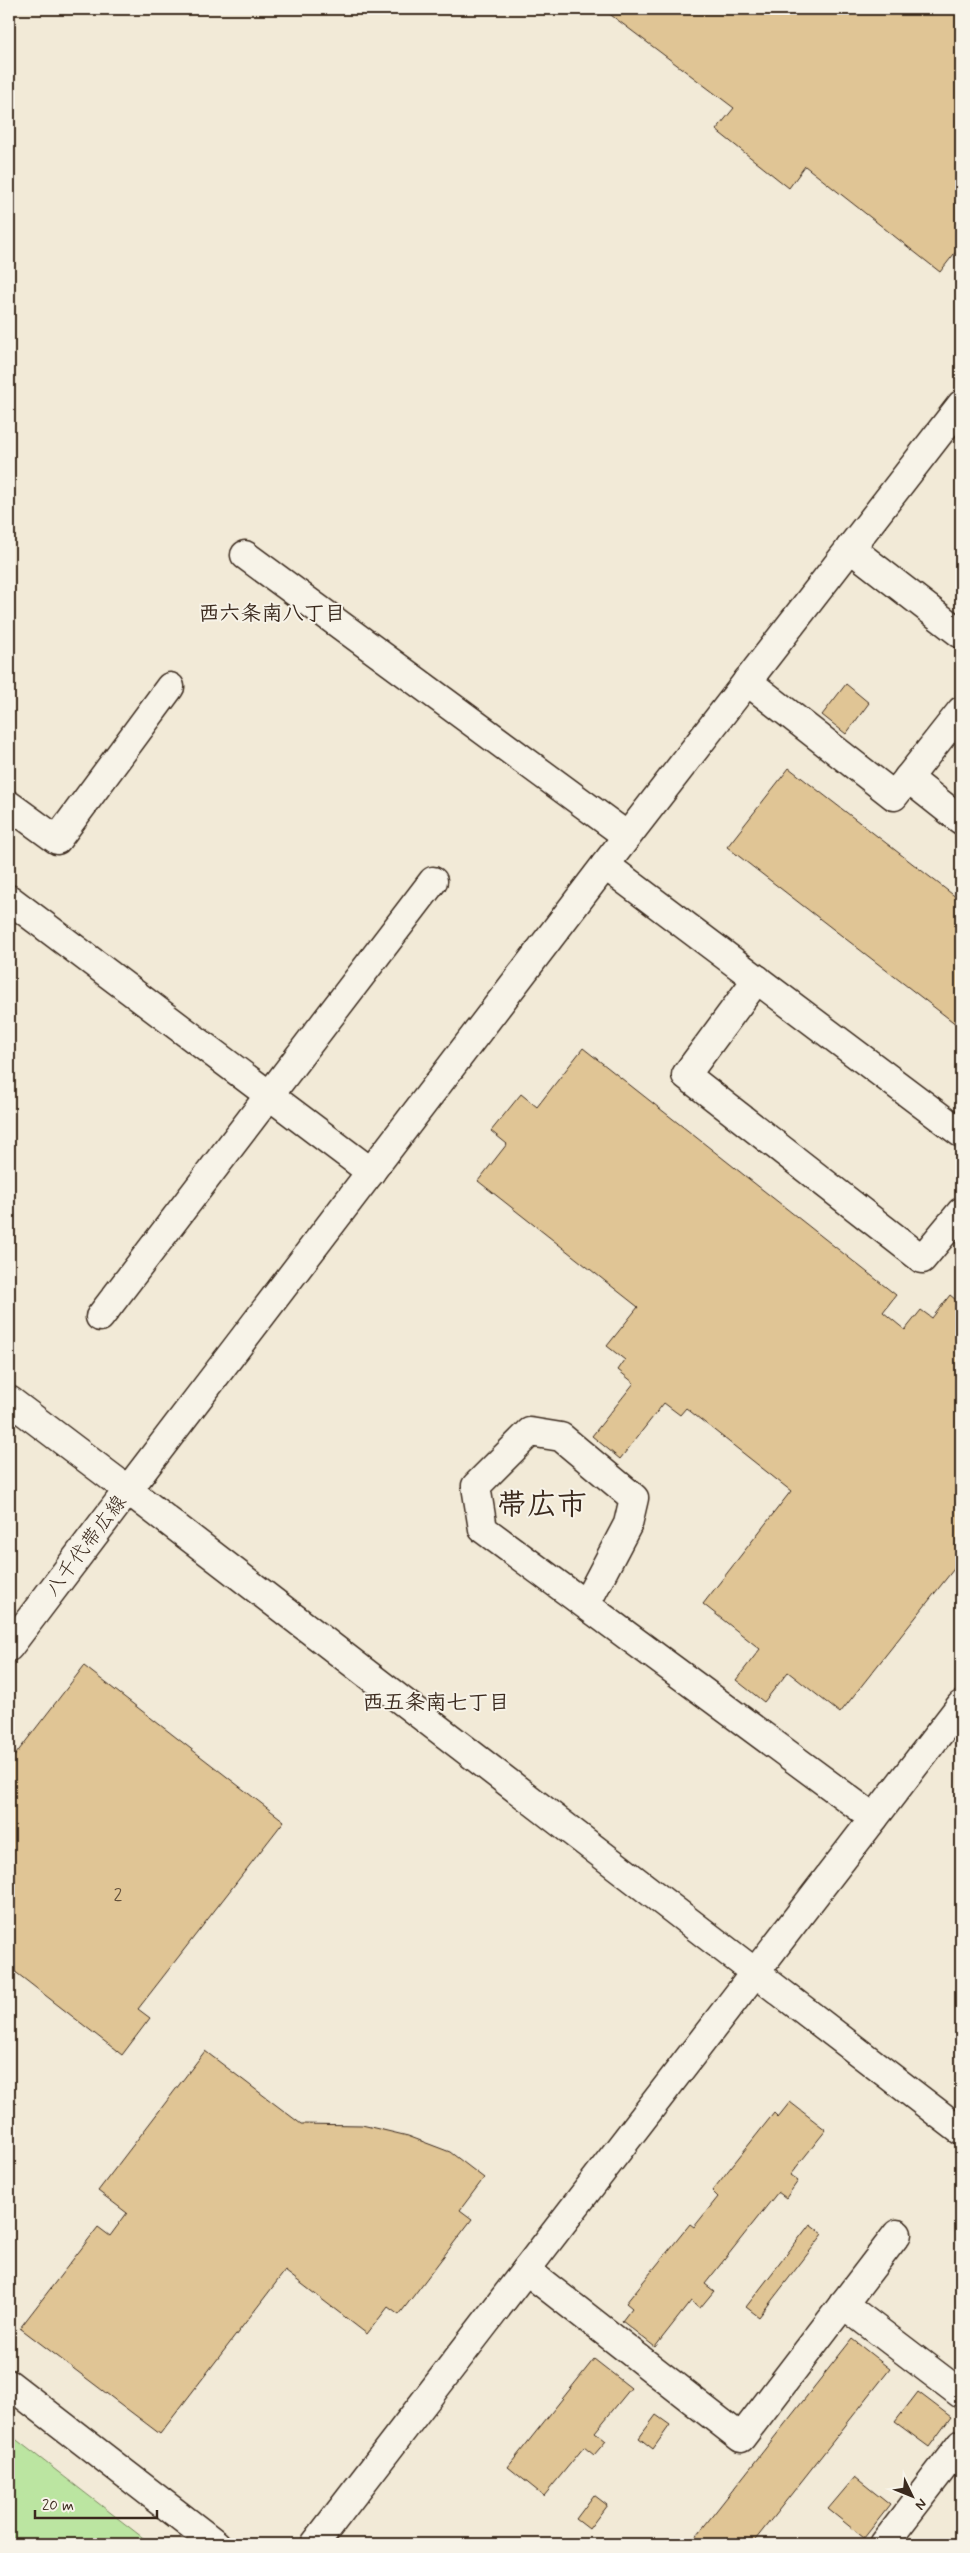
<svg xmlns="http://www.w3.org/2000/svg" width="970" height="2553" viewBox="0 0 970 2553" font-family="Mynerve,'Klee One',sans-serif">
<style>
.green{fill:#bbe5a1;stroke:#7b8860}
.building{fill:#e0c595;stroke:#3b2a1e}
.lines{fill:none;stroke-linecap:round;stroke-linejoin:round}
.minor-casing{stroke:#3b2a1e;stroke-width:31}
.major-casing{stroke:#3b2a1e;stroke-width:31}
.minor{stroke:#f7f3e8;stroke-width:28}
.major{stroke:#f7f3e8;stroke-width:28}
.labels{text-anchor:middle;stroke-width:4;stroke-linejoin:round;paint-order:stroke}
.number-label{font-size:18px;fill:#64513c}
.street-label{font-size:20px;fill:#3b2a1e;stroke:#f7f3e8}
.neighbourhood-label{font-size:21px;font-weight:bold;fill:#3b2a1e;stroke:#f7f3e8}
.town-label{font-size:30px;font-weight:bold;fill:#3b2a1e;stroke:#f7f3e8}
</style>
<rect width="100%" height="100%" fill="#f2ead7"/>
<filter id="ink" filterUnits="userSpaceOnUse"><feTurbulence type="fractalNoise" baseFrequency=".02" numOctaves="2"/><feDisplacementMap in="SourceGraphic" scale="10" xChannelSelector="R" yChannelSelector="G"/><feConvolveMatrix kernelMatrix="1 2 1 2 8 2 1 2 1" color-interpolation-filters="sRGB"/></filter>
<g filter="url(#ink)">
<polygon class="green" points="9,2434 151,2544 9,2544"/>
<g class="building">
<polygon points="603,9 961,9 961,245 940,272 805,166 789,188 716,130 734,108"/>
<polygon points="846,684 869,703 846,734 822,715"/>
<polygon points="789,768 961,901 961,1028 727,847"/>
<polygon points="583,1048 896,1295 883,1312 905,1330 921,1310 932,1318 950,1295 961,1304 961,1560 840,1713 788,1672 764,1702 736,1680 760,1649 703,1604 791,1491 686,1408 680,1415 664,1403 620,1459 592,1436 634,1383 618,1370 625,1360 607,1346 638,1307 478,1181 507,1144 491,1131 521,1094 537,1107"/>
<polygon points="84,1666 284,1821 138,2009 150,2018 122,2055 9,1967 9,1763"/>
<polygon points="205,2051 301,2124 362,2125 408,2136 450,2152 484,2178 460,2210 472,2219 399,2315 388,2307 367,2334 285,2271 160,2434 20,2328 98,2227 110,2236 127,2213 98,2191"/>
<polygon points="790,2102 826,2130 790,2175 798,2181 786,2198 778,2192 705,2284 714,2291 700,2308 691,2301 655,2347 622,2321 632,2308 626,2303 690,2224 694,2227 718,2197 712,2191 774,2113 778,2117"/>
<polygon points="810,2224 823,2234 759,2317 746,2307"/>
<polygon points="852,2339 890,2369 752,2544 690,2544"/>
<polygon points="594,2359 631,2388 595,2432 606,2441 594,2455 584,2447 544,2496 508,2467"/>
<polygon points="918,2392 951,2417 929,2447 895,2422"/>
<polygon points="656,2415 670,2425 653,2449 639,2438"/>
<polygon points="855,2477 890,2505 864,2538 828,2509"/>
<polygon points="594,2495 607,2505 589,2529 576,2519"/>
</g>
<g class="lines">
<defs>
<g id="minor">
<polyline points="961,405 605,865 128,1490 961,2131"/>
<polyline points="850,548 961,634"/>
<polyline points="245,555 627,836"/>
<polyline points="747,681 894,796 961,711"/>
<polyline points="908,778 961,820"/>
<polyline points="9,805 57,840 170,687"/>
<polyline points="605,865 961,1133"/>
<polyline points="9,899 371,1172"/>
<polyline points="757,979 686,1075 922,1259 961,1212"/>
<polyline points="100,1317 433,881"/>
<polyline points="586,1604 628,1524 634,1498 561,1437 530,1432 476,1486 483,1529 874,1818"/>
<polyline points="526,2270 741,2438 897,2234"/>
<polyline points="843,2304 961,2394"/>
<polyline points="9,2384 216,2544"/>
<polyline points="315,2544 961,1705"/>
<polyline points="884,2544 961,2444"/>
</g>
<polyline id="major" points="9,1400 128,1490 9,1647"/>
</defs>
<use href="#minor" class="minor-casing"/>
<use href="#major" class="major-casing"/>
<use href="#minor" class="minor"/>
<use href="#major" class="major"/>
</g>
</g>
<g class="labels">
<g class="number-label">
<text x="118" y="1900">2</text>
</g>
<g class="street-label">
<text transform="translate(85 1545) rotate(-53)" y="7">八千代帯広線</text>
</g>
<g class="neighbourhood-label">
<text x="272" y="620">西六条南八丁目</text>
<text x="436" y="1709">西五条南七丁目</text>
</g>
<g class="town-label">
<text x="542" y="1514">帯広市</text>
</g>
</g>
<rect width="970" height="2553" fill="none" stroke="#f7f3e8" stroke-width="30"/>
<rect x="15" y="15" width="940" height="2523" fill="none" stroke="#3b2a1e" stroke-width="2" filter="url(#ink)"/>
<g transform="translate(912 2496) rotate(133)" stroke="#f7f3e8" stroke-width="4" paint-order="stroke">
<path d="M0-4L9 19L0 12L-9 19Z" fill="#3b2a1e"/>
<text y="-8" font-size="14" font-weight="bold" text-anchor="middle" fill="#3b2a1e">N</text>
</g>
<path d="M35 2510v8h122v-8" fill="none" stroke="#3b2a1e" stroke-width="2.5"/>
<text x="42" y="2510" font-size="15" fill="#3b2a1e" stroke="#f7f3e8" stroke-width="4" paint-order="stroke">20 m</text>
</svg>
